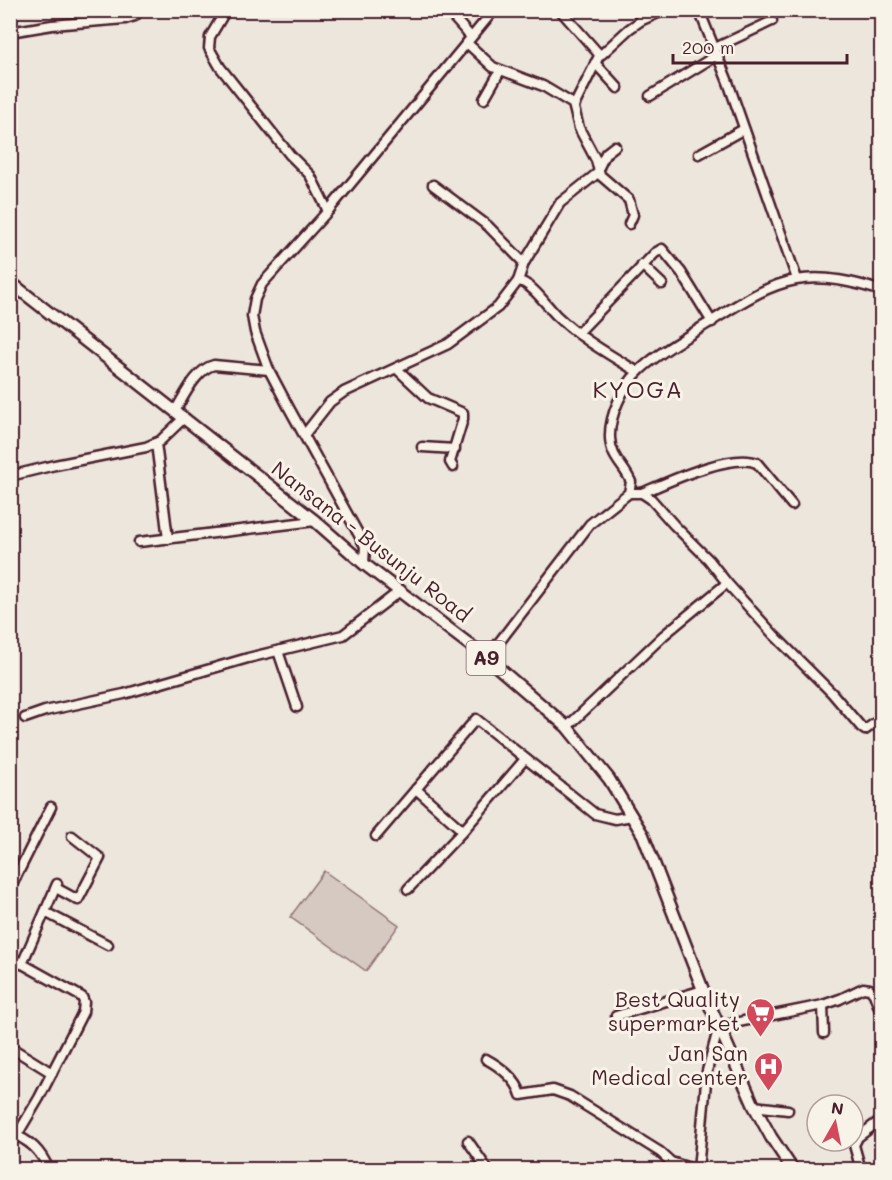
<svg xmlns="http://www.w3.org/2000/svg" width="892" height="1180" viewBox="0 0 892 1180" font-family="Mali,sans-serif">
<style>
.garden{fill:#d5c9c2;stroke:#907476;stroke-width:1.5}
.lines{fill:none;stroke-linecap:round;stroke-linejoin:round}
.minor-casing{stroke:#4a1f2b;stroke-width:13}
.major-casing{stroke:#4a1f2b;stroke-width:15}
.minor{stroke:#f7f3e8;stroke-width:8}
.major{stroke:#f7f3e8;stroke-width:10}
.labels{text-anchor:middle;stroke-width:6;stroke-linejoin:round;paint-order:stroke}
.shield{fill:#f7f3e8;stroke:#7e5f64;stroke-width:1.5}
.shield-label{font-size:20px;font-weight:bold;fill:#4a1f2b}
.street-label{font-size:21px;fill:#4a1f2b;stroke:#f7f3e8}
.poi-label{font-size:21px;fill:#4a1f2b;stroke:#f7f3e8;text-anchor:end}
.quarter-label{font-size:24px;letter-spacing:1.5px;fill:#4a1f2b;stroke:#f7f3e8}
</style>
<rect width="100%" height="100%" fill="#ece6dd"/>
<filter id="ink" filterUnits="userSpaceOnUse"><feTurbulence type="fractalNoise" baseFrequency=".0167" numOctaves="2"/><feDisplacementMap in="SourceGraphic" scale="12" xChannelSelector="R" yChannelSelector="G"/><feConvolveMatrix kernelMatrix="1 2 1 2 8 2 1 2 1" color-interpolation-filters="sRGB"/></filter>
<g filter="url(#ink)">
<polygon class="garden" points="324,871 399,925 366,971 290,917"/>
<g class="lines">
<defs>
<g id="minor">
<polyline points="226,10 210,37 209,48 220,67 290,155 310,175 328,211"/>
<polyline points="447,10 471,37"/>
<polyline points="560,10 598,53 602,54 629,29 642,20 665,10"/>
<polyline points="637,10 642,20"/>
<polyline points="699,10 728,82 797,279"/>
<polyline points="10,32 52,25 125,19 135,16 139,10"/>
<polyline points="467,43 493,67 543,86 573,104 579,128 596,160 600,175 629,200 633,215 629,224"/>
<polyline points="715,48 772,21"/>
<polyline points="595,63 618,88"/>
<polyline points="650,96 717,55"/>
<polyline points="484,99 500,71"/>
<polyline points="574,106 600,54"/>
<polyline points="699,154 744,129"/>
<polyline points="599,167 606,153 615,146"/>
<polyline points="433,185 488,226 524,263"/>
<polyline points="642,265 662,284"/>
<polyline points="518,281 524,263 560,203 599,172"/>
<polyline points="578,333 655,253 662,249 681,272 712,322"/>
<polyline points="397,369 428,398 463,413 463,419 450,462 453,467"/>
<path d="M 175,411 C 184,397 196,369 214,365 L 269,370"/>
<path d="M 304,435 L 330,402 L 344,392 L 448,344 L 498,307 L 518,281 C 531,282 547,306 556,315 C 580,338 610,355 638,372"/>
<polyline points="156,443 168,539"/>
<polyline points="422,447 455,449"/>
<polyline points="10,476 55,465 146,447 160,441 184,418"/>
<polyline points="629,493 642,493 651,499 674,525 709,560 727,583 774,635 832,693 861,727 865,730 882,718"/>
<path d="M 642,493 C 668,482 731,452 757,463 L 792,505"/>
<polyline points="139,542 315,521"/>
<polyline points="364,564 365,546 289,408 269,370 255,332 252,316 255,299 262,284 328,211 494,10"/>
<polyline points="278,651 297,707"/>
<path d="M 487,658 L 590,524 L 629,493 L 631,482 C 624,465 611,459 610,438 C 609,415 623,387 638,372 C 656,354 681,341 702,327 C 732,309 762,286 796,280 C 825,275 854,282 882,291"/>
<polyline points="25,718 45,711 124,694 248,658 343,635 401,590"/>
<polyline points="567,727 664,635 727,583"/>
<polyline points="416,789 463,831"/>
<polyline points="376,836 476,719 595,814 615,819 632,816"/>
<polyline points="56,888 78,900 100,858 72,836"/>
<polyline points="10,889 51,807"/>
<polyline points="408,889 463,831 525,759"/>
<polyline points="45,912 108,945"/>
<polyline points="10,957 82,997 84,1002 83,1012 39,1098 17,1135"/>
<polyline points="22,964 57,884"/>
<polyline points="823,1005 824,1033"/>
<polyline points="616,1016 703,990"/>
<polyline points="10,1047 52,1073"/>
<path d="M 486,1059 C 499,1066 517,1079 521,1095 L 553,1090 L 570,1096 L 660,1152 L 671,1162 L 696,1170"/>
<polyline points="754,1106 788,1110"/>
<path d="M 10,1133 C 30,1140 41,1151 49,1170"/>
<polyline points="468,1141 488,1170"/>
<polyline points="698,1170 707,1071 719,1026 823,1005 840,999 863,988 870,989 874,994 882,1016"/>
<polyline points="861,1170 854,1145 858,1137 882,1119"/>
</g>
<polyline id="major" points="10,282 315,521 364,564 487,658 567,727 609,779 643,835 703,990 754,1106 771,1137 793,1170"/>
</defs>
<use href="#minor" class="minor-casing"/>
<use href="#major" class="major-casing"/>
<use href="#minor" class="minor"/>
<use href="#major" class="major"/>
</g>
</g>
<defs>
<symbol id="supermarket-pin" viewBox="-11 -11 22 30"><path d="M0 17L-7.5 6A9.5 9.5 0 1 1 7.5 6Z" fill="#d1495b" stroke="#f7f3e8"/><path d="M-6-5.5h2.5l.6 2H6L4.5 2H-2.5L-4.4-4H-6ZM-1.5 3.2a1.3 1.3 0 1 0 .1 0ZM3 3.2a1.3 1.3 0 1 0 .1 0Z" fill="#fff"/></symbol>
<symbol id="hospital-pin" viewBox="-11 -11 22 30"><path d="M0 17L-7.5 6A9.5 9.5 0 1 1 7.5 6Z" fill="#d1495b" stroke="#f7f3e8"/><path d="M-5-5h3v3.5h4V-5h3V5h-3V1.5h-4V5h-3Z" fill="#fff"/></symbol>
</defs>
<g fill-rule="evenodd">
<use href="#supermarket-pin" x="744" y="996" width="33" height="45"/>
<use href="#hospital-pin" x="752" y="1050" width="33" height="45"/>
</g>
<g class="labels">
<rect class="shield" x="466.5" y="641" width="39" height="34" rx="4.5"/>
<g class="shield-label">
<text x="486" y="665">A9</text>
</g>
<g class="street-label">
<text transform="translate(371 542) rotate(38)" y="7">Nansana - Busunju Road</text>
</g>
<g class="poi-label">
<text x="740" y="1007">Best Quality<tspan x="740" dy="24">supermarket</tspan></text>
<text x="748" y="1061">Jan San<tspan x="748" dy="24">Medical center</tspan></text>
</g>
<g class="quarter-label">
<text x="638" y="398">KYOGA</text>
</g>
</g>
<rect width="892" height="1180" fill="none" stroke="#f7f3e8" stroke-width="36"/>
<rect x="18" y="18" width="856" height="1144" fill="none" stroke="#4a1f2b" stroke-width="2" filter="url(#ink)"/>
<g transform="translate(835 1123) rotate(9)"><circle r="28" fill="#f7f3e8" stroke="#b29e9c" stroke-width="1.5"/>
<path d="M0-4.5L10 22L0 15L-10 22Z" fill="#d1495b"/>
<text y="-9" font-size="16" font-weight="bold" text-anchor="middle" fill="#4a1f2b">N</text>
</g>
<path d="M673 54v9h174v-9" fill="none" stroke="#4a1f2b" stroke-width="3"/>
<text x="682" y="54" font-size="18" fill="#4a1f2b" stroke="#f7f3e8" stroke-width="4.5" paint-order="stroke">200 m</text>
</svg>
